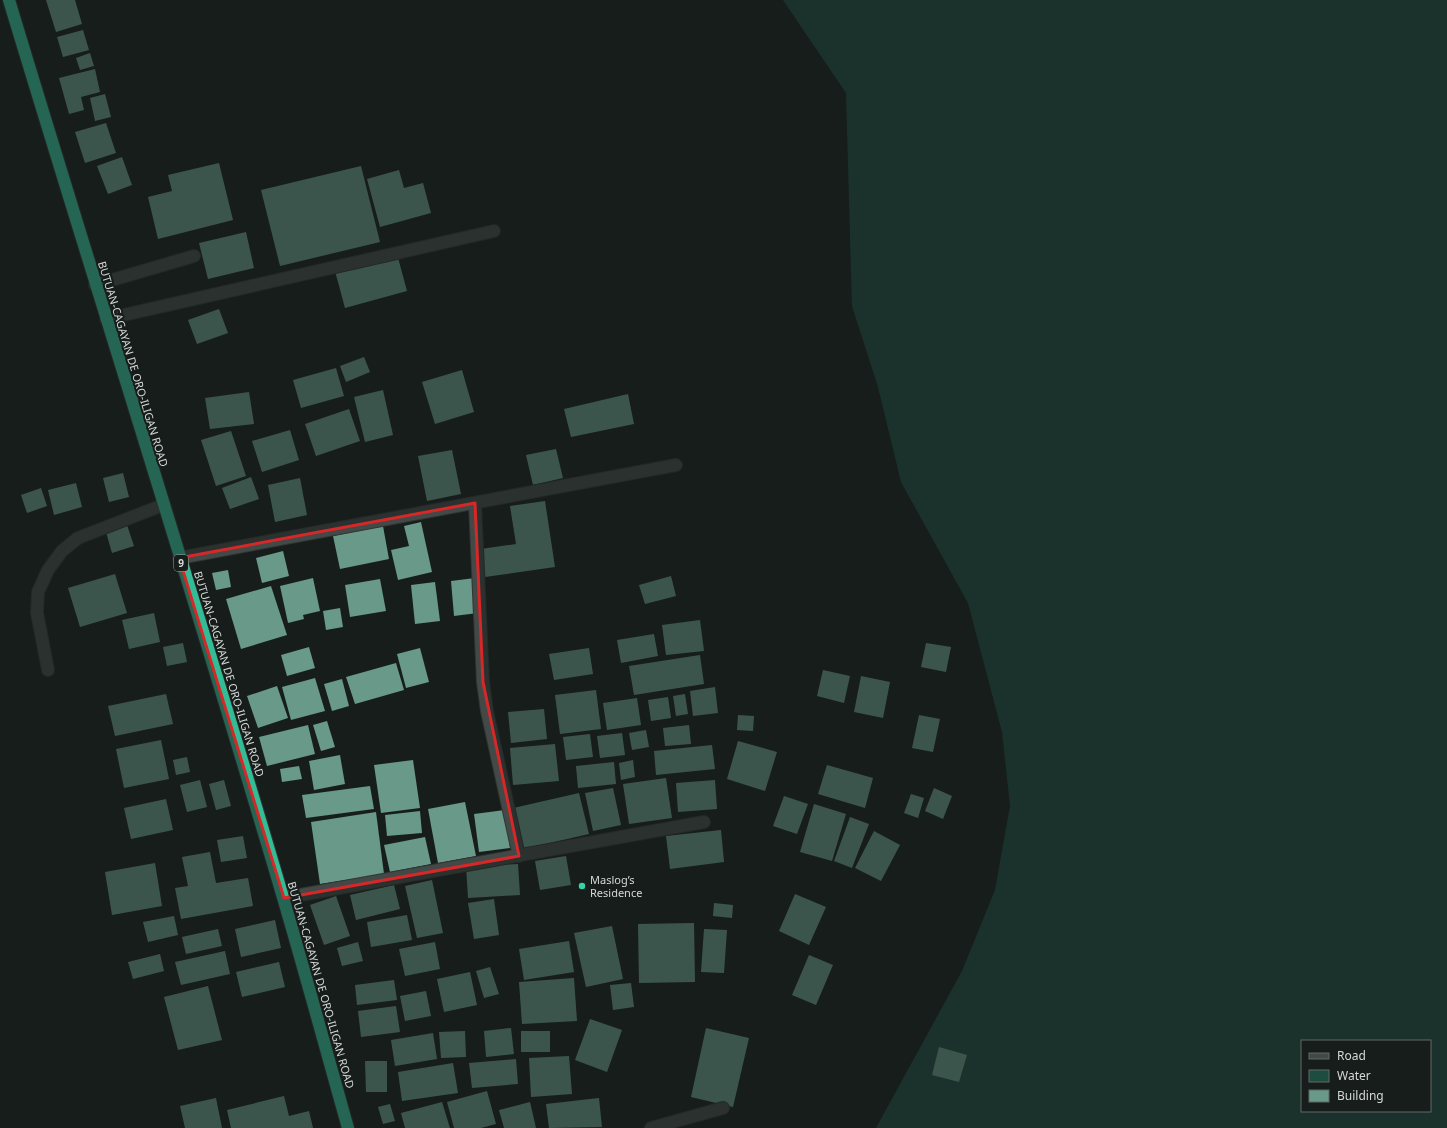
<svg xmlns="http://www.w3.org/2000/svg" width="1447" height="1128" viewBox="0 0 1447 1128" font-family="'Noto Sans',sans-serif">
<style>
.water{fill:#1d4d3e;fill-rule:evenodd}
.building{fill:#699988}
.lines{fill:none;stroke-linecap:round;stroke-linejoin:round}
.lane-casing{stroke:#323634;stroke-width:14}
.street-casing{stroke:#323634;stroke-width:14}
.highway-casing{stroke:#323634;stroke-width:14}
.lane{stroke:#434947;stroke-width:12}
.street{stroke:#434947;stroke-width:12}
.highway{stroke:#33bd97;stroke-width:12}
.marked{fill:none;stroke:#d62828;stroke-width:3;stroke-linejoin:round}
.poi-dot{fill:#32d4a9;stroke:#171d1b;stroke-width:1.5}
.labels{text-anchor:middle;stroke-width:4;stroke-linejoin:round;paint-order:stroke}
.shield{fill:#171d1b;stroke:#9ba09e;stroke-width:1}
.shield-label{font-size:10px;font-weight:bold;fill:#d4d8d6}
.street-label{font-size:11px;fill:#d4d8d6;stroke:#171d1b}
.poi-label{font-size:11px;fill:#d4d8d6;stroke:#171d1b;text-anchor:start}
</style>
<rect width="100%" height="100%" fill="#171d1b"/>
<path class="water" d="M 783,0 L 1447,0 L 1447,1128 L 876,1128 L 962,971 L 995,890 L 1010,806 L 1002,732 L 968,603 L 901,482 L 878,387 L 852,306 L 846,93 ZM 1302,1041 L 1430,1041 L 1430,1111 L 1302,1111 Z"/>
<g class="building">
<polygon points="46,0 75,0 82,24 56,32"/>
<polygon points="83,30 89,50 63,57 57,37"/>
<polygon points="90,53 94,66 80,70 76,58"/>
<polygon points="95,69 100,92 81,97 84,110 69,114 59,78"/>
<polygon points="105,94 111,117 95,121 90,98"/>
<polygon points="106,123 116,153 85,163 75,132"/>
<polygon points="122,157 132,185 108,194 97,166"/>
<polygon points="219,163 233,220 158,239 148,197 172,191 168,175"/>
<polygon points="361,166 380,242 280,266 261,190"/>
<polygon points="399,170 404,188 423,183 431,213 380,227 367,179"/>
<polygon points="246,232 254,268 208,279 199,243"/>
<polygon points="397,254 407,291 345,308 335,271"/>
<polygon points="219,309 228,333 197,344 188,320"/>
<polygon points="364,357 370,372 346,382 340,366"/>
<polygon points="336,368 344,396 301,408 293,380"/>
<polygon points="462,370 474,412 435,424 422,382"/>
<polygon points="383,390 393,435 365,442 354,397"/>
<polygon points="249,392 254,424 210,429 205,398"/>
<polygon points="628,394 634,424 571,437 564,409"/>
<polygon points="349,409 360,441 316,456 305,424"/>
<polygon points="290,430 299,460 262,472 252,441"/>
<polygon points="231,431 246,476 216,486 201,440"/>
<polygon points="556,449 563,478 533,485 526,455"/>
<polygon points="452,450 461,494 427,501 418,456"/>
<polygon points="123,473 129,497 109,502 103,478"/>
<polygon points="251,477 259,499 230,509 222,488"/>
<polygon points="300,478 307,515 275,522 268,485"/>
<polygon points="76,483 82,507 54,515 48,490"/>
<polygon points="41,488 47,506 27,513 21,495"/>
<polygon points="545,501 555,567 485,577 481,549 516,544 510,506"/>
<polygon points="421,522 432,572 398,580 391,550 409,546 404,526"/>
<polygon points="127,525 134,546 112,553 106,532"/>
<polygon points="383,526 389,559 340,569 333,536"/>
<polygon points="283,551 289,576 262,583 256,558"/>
<polygon points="228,570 231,587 216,590 212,573"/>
<polygon points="115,574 127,613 80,627 68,588"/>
<polygon points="671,576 676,596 645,604 639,585"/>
<polygon points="313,578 320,611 303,615 304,619 288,623 280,586"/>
<polygon points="475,578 478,613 454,616 451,581"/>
<polygon points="380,579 386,611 350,617 345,585"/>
<polygon points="435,582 440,621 415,624 411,585"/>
<polygon points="271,586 287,635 241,649 226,599"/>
<polygon points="340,608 343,627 326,630 323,611"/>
<polygon points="154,613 160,642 129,649 122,620"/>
<polygon points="700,620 704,651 666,655 662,625"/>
<polygon points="654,634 658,656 621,663 617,640"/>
<polygon points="183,643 187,662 167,666 163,647"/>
<polygon points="926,643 951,647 946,672 921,667"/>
<polygon points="309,647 315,668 287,676 281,655"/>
<polygon points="420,648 429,682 406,688 397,654"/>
<polygon points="589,648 593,674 554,680 549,654"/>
<polygon points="700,655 704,684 634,695 629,666"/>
<polygon points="396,663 404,690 355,704 346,677"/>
<polygon points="823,670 850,676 844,703 817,696"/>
<polygon points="861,676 890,682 883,718 854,712"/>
<polygon points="315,678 325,711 291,720 282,687"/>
<polygon points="342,679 349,706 332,711 324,684"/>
<polygon points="277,686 288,718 258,728 247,696"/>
<polygon points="715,687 718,713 693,716 690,691"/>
<polygon points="596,690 601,729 560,734 555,695"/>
<polygon points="166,694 173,724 115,736 108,706"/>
<polygon points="685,694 688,714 676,716 673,696"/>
<polygon points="668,697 671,718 651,721 648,700"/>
<polygon points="637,698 641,725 607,730 603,703"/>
<polygon points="544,709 547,739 511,743 508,712"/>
<polygon points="738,715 754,716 753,731 737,730"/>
<polygon points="919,715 940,719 933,752 912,748"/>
<polygon points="327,721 335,747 321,751 313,725"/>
<polygon points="308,725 315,754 267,766 259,737"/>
<polygon points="689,725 691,744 665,746 663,728"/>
<polygon points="646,730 649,747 632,750 629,733"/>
<polygon points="622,733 625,755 600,758 597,736"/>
<polygon points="590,734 593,757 566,760 563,737"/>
<polygon points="161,740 169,779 124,788 116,749"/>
<polygon points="738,741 777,752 765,791 727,779"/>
<polygon points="555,744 559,781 513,785 510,748"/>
<polygon points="712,745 715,769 656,775 654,751"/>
<polygon points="340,755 345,784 314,790 309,761"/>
<polygon points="187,757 190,772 176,775 173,760"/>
<polygon points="413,760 420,808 381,813 374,765"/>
<polygon points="633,760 635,777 621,780 619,763"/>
<polygon points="614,762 616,784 578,788 576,766"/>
<polygon points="827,765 873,778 865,808 818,794"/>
<polygon points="299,766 302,779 282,782 280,769"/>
<polygon points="666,778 672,818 629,824 623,784"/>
<polygon points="200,780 207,807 187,812 180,785"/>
<polygon points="224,780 231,806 216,810 209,784"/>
<polygon points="715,780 717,809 678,812 676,783"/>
<polygon points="370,786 374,809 306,818 302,795"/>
<polygon points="613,788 621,825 593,831 585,793"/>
<polygon points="934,788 952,796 943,819 925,811"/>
<polygon points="579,793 589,834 519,850 509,809"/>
<polygon points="911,794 924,798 918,818 904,813"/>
<polygon points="784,796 808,804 797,834 773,826"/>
<polygon points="166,799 173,830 131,839 124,808"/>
<polygon points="465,802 476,856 438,863 428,809"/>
<polygon points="814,804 846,814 832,861 800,852"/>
<polygon points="505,810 510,848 479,852 474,814"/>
<polygon points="420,811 422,833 387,836 385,815"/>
<polygon points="376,812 384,874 320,884 311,822"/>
<polygon points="850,817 869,824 852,868 834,861"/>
<polygon points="721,830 724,862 670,869 666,836"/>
<polygon points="874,831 900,845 881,881 855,868"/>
<polygon points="243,836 247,858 221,862 217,840"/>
<polygon points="425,837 431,864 390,872 384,845"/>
<polygon points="210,852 216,883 248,878 253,906 181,919 175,888 188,886 182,857"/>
<polygon points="566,856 571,885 540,890 535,861"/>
<polygon points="155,863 162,906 112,915 105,872"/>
<polygon points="518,864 520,895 468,898 466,866"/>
<polygon points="432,880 443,933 417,938 405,886"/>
<polygon points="394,885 400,909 356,920 350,895"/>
<polygon points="795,894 826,907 809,945 779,931"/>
<polygon points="336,896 350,936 324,945 310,905"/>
<polygon points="494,899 499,935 474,939 468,903"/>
<polygon points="714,903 733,905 732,918 713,916"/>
<polygon points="407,915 412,940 371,947 367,922"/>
<polygon points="174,916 178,935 148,942 143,922"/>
<polygon points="275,920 281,948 241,957 235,929"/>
<polygon points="694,923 695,982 639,983 638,924"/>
<polygon points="612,926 623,979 586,987 574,933"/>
<polygon points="218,929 222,946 186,954 182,937"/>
<polygon points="704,929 727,930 724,973 701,972"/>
<polygon points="569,941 574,972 524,980 519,949"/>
<polygon points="358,942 363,961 342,966 337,948"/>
<polygon points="435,942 440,969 405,976 399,949"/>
<polygon points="225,951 230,974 181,985 175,962"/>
<polygon points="160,954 164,971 133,979 128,962"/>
<polygon points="809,955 833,965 816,1005 792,995"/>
<polygon points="279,962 285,987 242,997 236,972"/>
<polygon points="490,967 499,994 484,998 476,971"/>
<polygon points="470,972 477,1005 444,1012 437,979"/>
<polygon points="574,978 577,1021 522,1024 519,982"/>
<polygon points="394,980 397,1000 357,1005 355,985"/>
<polygon points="631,983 634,1007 613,1010 610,985"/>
<polygon points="208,986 222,1040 178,1050 164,997"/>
<polygon points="426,991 431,1016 405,1021 400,996"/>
<polygon points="396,1006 400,1032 361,1037 358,1011"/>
<polygon points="590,1019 622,1030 607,1072 575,1060"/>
<polygon points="511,1028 514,1054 486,1057 484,1031"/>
<polygon points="706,1028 749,1038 733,1107 691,1097"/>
<polygon points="465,1031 466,1057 441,1058 439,1032"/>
<rect x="521" y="1031" width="29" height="21"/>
<polygon points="433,1033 437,1059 395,1066 391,1040"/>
<polygon points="939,1047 967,1055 959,1082 932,1075"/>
<polygon points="569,1056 572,1094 531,1097 529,1058"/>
<polygon points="516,1059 518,1084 472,1088 469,1063"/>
<polygon points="365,1061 387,1061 387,1092 366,1092"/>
<polygon points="453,1063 458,1093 402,1101 398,1072"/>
<polygon points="487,1091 496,1124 481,1128 454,1128 447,1102"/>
<polygon points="284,1096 289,1116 309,1111 313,1128 231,1128 227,1110"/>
<polygon points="216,1098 222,1128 185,1128 180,1106"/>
<polygon points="599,1098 602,1127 549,1128 546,1104"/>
<polygon points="442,1102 450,1128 405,1128 401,1113"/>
<polygon points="530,1102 536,1128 504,1128 499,1110"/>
<polygon points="390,1104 395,1121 383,1124 378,1107"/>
</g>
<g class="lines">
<defs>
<g id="lane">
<polyline points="95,285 194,256"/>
<polyline points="48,670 37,613 38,592 48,570 62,551 78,538 163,505"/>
</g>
<g id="street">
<polyline points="106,319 494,231"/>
<polyline points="475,503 483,682 487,711 519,856"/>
<polyline points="179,558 676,465"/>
<polyline points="284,898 704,822"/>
<polyline points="651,1128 723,1108"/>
</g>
<path id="highway" d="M 9,0 C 99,298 194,595 282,894 C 305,972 326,1050 348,1128"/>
</defs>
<use href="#lane" class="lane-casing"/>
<use href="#street" class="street-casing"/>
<use href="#highway" class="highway-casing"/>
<use href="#lane" class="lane"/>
<use href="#street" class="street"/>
<use href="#highway" class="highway"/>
</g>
<path d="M0 0H1447V1128H0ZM 475,503 L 483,682 L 519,856 L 284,898 L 179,558 Z" fill="#171d1b" fill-opacity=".55" fill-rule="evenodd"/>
<path class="marked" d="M 475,503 L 483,682 L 519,856 L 284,898 L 179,558 Z"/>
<circle class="poi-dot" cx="582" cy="886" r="4"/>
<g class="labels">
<rect class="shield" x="174" y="555" width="14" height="16" rx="3"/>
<g class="shield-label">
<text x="181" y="567">9</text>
</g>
<g class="street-label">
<text transform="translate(133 364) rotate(73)" y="4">BUTUAN-CAGAYAN DE ORO-ILIGAN ROAD</text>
<text transform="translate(229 674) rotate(73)" y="4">BUTUAN-CAGAYAN DE ORO-ILIGAN ROAD</text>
<text transform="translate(321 985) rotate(74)" y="4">BUTUAN-CAGAYAN DE ORO-ILIGAN ROAD</text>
</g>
<g class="poi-label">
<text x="590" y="884">Maslog’s<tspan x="590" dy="13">Residence</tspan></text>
</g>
</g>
<rect x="1301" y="1040" width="130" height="72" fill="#171d1b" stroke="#636866"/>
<rect x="1309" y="1053" width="20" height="6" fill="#434947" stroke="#636866"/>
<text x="1337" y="1060" font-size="12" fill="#d4d8d6">Road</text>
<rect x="1309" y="1070" width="20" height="12" fill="#1d4d3e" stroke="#636866"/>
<text x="1337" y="1080" font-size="12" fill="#d4d8d6">Water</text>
<rect x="1309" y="1090" width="20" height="12" fill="#699988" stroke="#636866"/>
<text x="1337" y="1100" font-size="12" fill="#d4d8d6">Building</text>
</svg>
